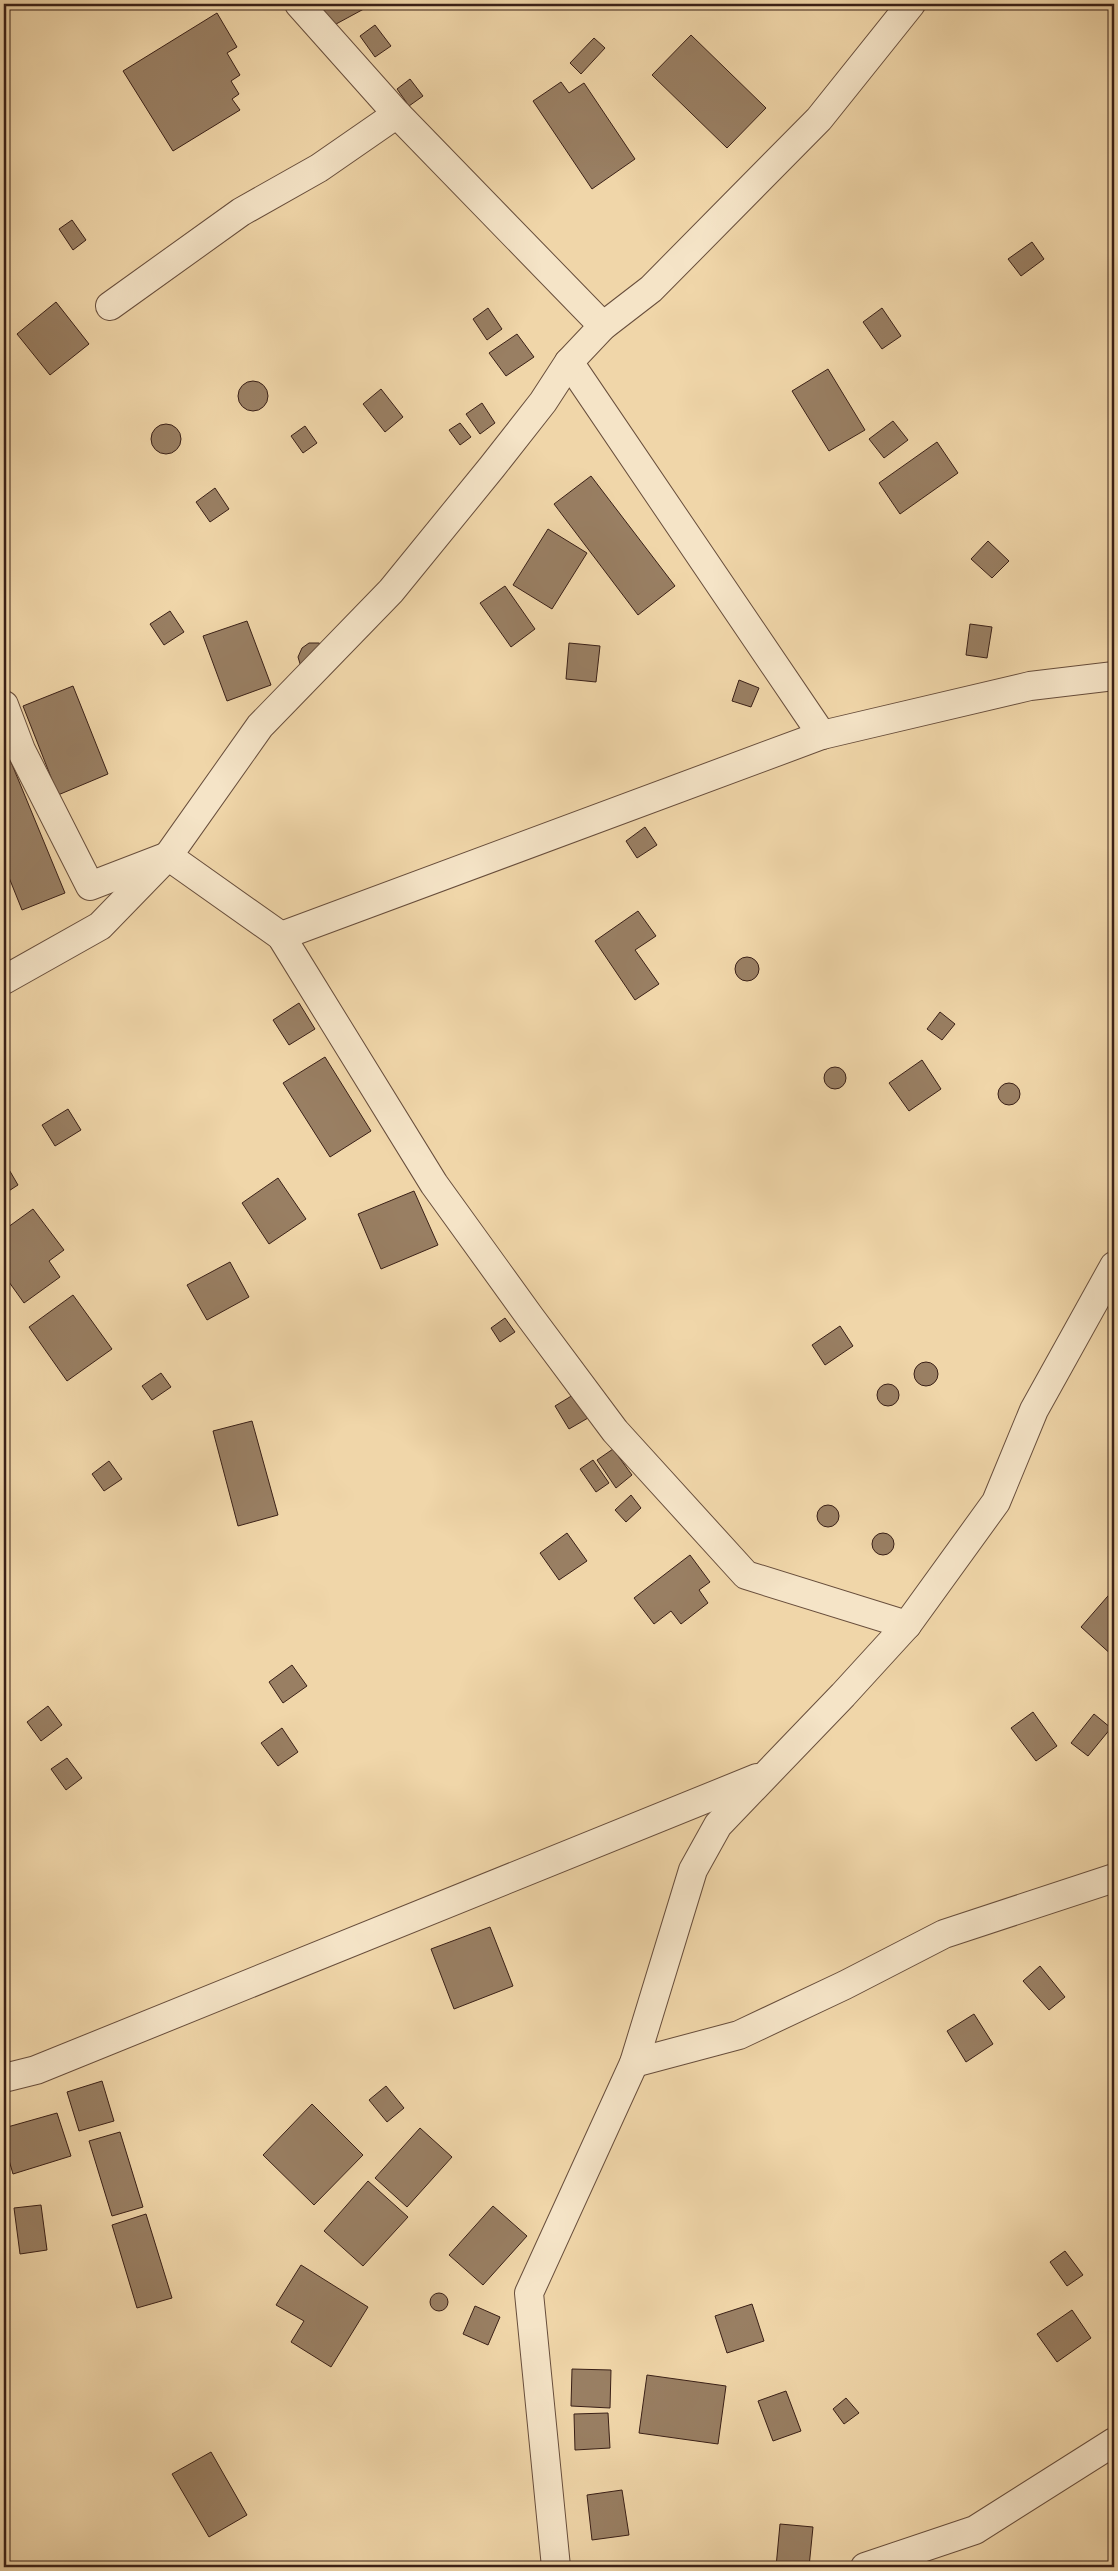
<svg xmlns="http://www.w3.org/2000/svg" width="1118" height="2571" viewBox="0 0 1118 2571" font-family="Alegreya,serif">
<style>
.building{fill:#997f63;stroke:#3a2017}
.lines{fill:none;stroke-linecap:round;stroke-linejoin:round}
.street-casing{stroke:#684e3c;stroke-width:30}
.street{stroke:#f5e4c7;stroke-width:28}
</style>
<rect width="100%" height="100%" fill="#f0d6a9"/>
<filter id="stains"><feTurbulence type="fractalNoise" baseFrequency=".004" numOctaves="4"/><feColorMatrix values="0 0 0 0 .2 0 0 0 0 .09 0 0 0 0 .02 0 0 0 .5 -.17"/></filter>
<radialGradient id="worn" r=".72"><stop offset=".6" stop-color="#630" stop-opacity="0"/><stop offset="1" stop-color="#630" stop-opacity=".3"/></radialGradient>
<g class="building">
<polygon points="310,4 373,4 325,30"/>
<polygon points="217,13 237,47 227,53 240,75 231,81 239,94 232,99 240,110 173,151 123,71"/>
<polygon points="375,25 391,46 375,57 360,36"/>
<polygon points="691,35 766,108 727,148 652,75"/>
<polygon points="594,38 605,48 581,74 570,63"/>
<polygon points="410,79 423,96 409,106 397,89"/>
<polygon points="561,82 569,93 584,83 635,159 592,189 533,101"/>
<polygon points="72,220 86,240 73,250 59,229"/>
<polygon points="1032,242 1044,259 1021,276 1008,259"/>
<polygon points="56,302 89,344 50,375 17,334"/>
<polygon points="488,308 502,329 487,340 473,319"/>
<polygon points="882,308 901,336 882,349 863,322"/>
<polygon points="517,334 534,357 506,376 489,353"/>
<polygon points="828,369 865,430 829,451 792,391"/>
<circle cx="253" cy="396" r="15"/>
<polygon points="381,389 403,417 385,432 363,404"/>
<polygon points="482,403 495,423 480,434 466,414"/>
<polygon points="893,421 908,440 884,458 869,439"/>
<polygon points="460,423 471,437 460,445 449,430"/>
<circle cx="166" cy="439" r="15"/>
<polygon points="305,426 317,443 303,453 291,436"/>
<polygon points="937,442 958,473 900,514 879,483"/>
<polygon points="591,476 675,586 638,615 554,504"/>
<polygon points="215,488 229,509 210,522 196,502"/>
<polygon points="548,529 587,553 552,609 513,585"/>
<polygon points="988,541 1009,561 992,578 971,559"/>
<polygon points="505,586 535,629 511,647 480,603"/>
<polygon points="170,611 184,632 164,645 150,624"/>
<polygon points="247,621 271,685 227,701 203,636"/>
<polygon points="970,624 992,627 987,658 966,655"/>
<polygon points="309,643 319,643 328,649 301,667 298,657 302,648"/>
<polygon points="569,643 600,646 596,682 566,679"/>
<polygon points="739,680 759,688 751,707 732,701"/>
<polygon points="73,686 108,774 58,795 23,706"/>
<polygon points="4,745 65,893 22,910 4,865"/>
<polygon points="645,827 657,845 637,858 626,841"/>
<polygon points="638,911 656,936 635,950 659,984 635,1000 595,941"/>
<circle cx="747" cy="969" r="12"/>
<polygon points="299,1003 315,1029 289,1045 273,1020"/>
<polygon points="940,1012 955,1024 942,1040 927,1029"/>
<polygon points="325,1057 371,1131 330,1157 283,1083"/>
<polygon points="922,1060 941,1089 909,1111 889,1083"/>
<circle cx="835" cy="1078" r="11"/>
<circle cx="1009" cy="1094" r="11"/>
<polygon points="68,1109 81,1130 55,1146 42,1125"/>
<polygon points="4,1161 18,1185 4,1194"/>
<polygon points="278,1178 306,1219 269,1244 242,1203"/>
<polygon points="414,1191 438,1245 381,1269 358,1214"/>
<polygon points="33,1209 64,1250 49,1261 60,1277 24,1303 4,1275 4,1230"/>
<polygon points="230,1262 249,1297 207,1320 187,1285"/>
<polygon points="73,1295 112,1349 67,1381 29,1327"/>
<polygon points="505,1318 515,1332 500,1342 491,1328"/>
<polygon points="840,1326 853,1346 825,1365 812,1345"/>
<circle cx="926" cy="1374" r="12"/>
<polygon points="161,1373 171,1387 152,1400 142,1386"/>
<circle cx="888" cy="1395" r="11"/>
<polygon points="573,1395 588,1418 569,1429 555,1406"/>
<polygon points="252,1421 278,1515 238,1526 213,1431"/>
<polygon points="613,1449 632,1475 616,1488 597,1460"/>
<polygon points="593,1460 609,1483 596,1492 580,1469"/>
<polygon points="109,1461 122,1479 104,1491 92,1474"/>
<polygon points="631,1495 641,1508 626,1522 615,1510"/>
<circle cx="828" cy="1516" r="11"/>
<circle cx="883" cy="1544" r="11"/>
<polygon points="567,1533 587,1561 559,1580 540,1553"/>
<polygon points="690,1555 710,1582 699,1590 708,1603 681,1624 671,1611 654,1624 634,1598"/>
<polygon points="1114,1589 1114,1657 1081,1627"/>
<polygon points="292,1665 307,1686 283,1703 269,1682"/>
<polygon points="48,1706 62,1725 41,1741 27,1722"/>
<polygon points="1033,1712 1057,1746 1036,1761 1011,1728"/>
<polygon points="1094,1714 1111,1728 1088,1756 1071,1743"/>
<polygon points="282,1728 298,1752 278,1766 261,1743"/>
<polygon points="67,1758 82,1778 66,1790 51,1769"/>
<polygon points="490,1927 513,1986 454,2009 431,1949"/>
<polygon points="1040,1966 1065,1997 1049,2010 1023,1981"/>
<polygon points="974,2014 993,2044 966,2062 947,2031"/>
<polygon points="102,2081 114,2121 79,2131 67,2092"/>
<polygon points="386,2086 404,2108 387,2122 369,2100"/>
<polygon points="312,2104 363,2155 314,2205 263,2155"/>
<polygon points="57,2113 71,2156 13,2174 4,2143 4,2128"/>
<polygon points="420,2128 452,2157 407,2207 375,2178"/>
<polygon points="120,2132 143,2207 112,2216 89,2141"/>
<polygon points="368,2181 408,2217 363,2266 324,2231"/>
<polygon points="41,2205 47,2250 20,2254 14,2208"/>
<polygon points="493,2206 527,2236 483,2285 449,2255"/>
<polygon points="146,2214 172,2298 137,2308 112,2225"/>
<polygon points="1065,2251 1083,2275 1067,2286 1050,2262"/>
<polygon points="301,2265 368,2307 331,2367 291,2342 304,2321 276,2305"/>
<circle cx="439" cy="2302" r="9"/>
<polygon points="752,2304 764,2341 727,2353 715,2316"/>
<polygon points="475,2306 500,2317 488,2345 463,2334"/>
<polygon points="1072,2310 1091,2338 1057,2362 1037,2334"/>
<polygon points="572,2369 611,2370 610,2408 571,2406"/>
<polygon points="647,2375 726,2386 718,2444 639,2433"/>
<polygon points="786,2391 801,2431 773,2441 758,2401"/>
<polygon points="846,2398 859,2413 844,2424 833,2409"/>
<polygon points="608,2413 610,2448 575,2450 574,2414"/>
<polygon points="211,2452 247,2515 209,2537 172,2474"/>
<polygon points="622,2490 629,2535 592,2540 587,2495"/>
<polygon points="780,2524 813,2527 809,2567 776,2567"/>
</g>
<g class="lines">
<defs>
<g id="street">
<polyline points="299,4 397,114 603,326"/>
<polyline points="110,306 241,212 319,168 397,114"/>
<polyline points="569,362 822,735"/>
<polyline points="4,705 21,750 90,886 168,856 281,936 434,1184 530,1317 615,1431 746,1575 907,1625"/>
<polyline points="281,936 822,735 1030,686 1114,676"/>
<polyline points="4,980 100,926 168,856 260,726 391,591 492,467 543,402 569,362 603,326 651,289 819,119 911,4"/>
<polyline points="634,2063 739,2035 845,1985 944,1934 1114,1878"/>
<polyline points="4,2078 36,2070 757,1778"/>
<polyline points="556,2567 529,2293 634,2063 693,1870 718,1825 843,1695 907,1625 996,1502 1034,1410 1114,1266"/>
<polyline points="865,2567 975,2530 1114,2442"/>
</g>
</defs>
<use href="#street" class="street-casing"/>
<use href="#street" class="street"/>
</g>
<rect width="1118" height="2571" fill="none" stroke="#f0d6a9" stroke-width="20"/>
<rect x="5" y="5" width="1108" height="2561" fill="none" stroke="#3a2017" stroke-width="2.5"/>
<rect x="10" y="10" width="1098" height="2551" fill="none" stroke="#3a2017"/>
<rect width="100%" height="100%" filter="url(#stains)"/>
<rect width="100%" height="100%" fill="url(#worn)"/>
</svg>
